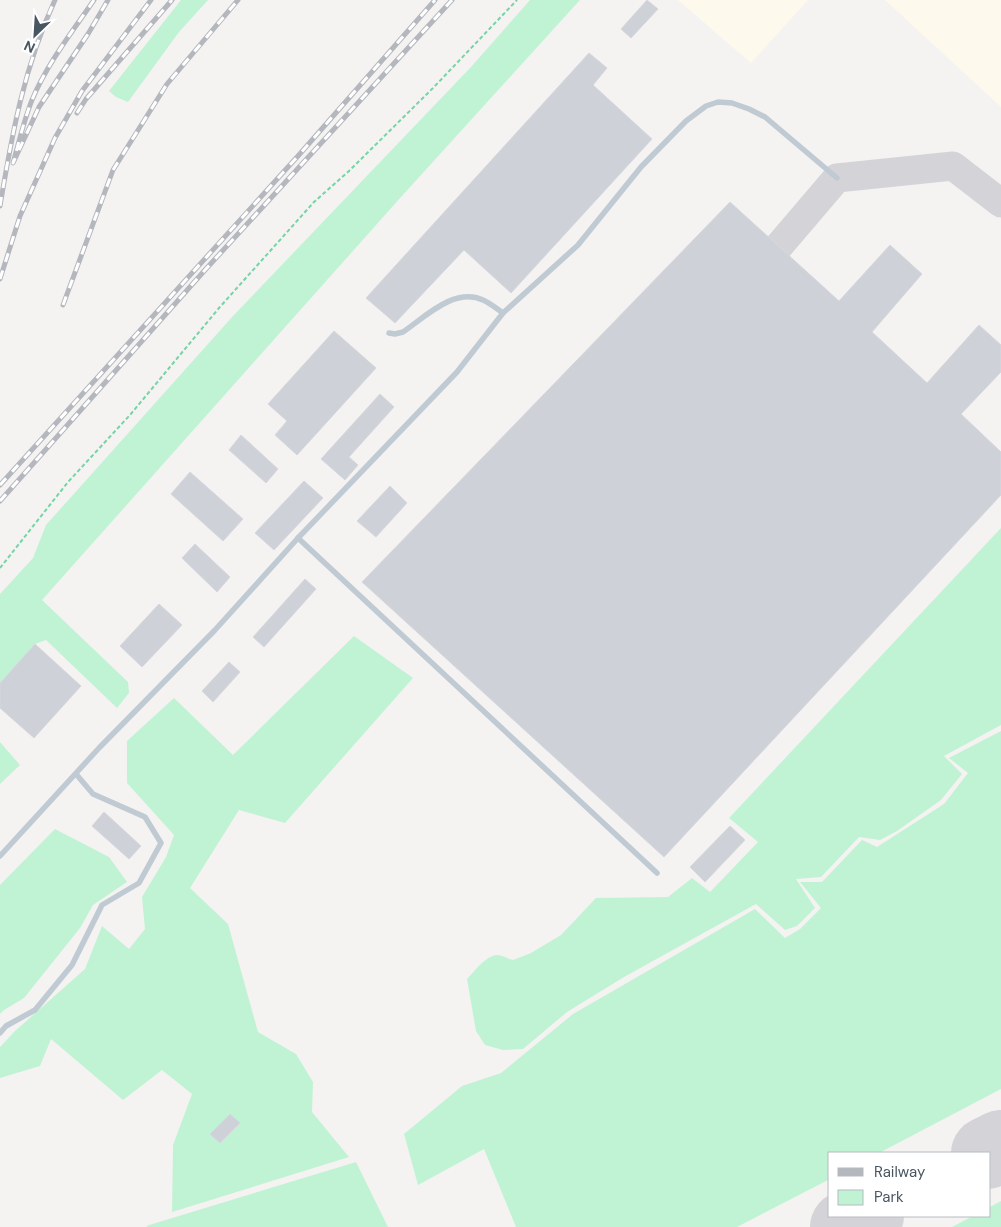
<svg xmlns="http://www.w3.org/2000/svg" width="1001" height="1227" viewBox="0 0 1001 1227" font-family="'DM Sans',sans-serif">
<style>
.commercial{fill:#fef9ed}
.green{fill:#c0f3d4}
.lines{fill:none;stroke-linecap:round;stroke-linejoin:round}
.taxiway{stroke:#d4d4d8;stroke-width:29}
.runway{stroke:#d4d4d8;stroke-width:72}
.building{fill:#ced1d8;stroke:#d6d8de}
.path{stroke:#75d4a5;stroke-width:2;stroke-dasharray:4 2.5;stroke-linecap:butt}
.lane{stroke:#c0cad2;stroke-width:5.5}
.rail-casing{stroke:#b4b7bd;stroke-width:5}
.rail{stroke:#fff;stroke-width:3;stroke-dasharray:9;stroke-linecap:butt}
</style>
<rect width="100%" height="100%" fill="#f5f2f2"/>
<g class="commercial">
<polygon points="678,0 808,0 751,63"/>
<polygon points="885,0 1001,0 1001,107"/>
</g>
<g class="green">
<polygon points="181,0 208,0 179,32 128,102 116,97 109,91"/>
<polygon points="530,0 580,0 401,197 42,600 128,682 129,693 117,708 46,640 35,644 0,683 0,594 33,558 46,525 233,316 471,67"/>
<path d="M 1001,528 L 1001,725 L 944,756 L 962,774 L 941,800 L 897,831 L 880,840 L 859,837 L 821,877 L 796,879 L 815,908 L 797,926 L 785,930 L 756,904 L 624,977 L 567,1012 L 523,1049 L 503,1050 L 485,1045 L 476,1031 L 467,979 C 475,971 485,956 497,955 C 502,955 508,959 513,960 L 531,953 L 561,935 L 596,898 L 668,897 L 692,878 L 710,892 L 758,842 L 729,818 Z"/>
<polygon points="354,636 413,678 285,823 239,810 190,888 228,924 258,1032 296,1054 313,1082 312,1112 349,1157 172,1212 173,1145 192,1094 162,1070 123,1100 51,1039 40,1066 0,1078 0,1047 15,1031 85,969 102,926 129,949 145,929 142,897 166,857 174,835 127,783 127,741 174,698 233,755"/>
<polygon points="1001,731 1001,1089 879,1153 830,1153 830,1179 737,1227 516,1227 484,1149 418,1185 404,1134 462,1086 501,1073 573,1014 755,909 785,938 800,929 821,908 800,882 822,882 862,840 877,847 944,804 968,773 949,758"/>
<polygon points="0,742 20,765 0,784"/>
<polygon points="55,829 109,857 127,882 93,905 80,928 24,998 4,1010 0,1014 0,885"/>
<polygon points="356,1162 388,1227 148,1227 146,1226"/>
<polygon points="1001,1201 1001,1227 952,1227 973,1216 990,1216 990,1207"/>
</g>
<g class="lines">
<polyline class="taxiway" points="779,246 837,178 953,166 1001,203"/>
<g class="runway">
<polyline points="987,1153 1001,1146"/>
<polyline points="846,1227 868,1216"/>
</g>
</g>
<g class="building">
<polygon points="647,0 658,9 631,38 621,29"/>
<polygon points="589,53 607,68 593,85 652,139 511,293 464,250 395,323 366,298"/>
<polygon points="730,202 839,301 890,245 922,274 872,332 927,383 979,325 1001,345 1001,372 961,414 1001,452 1001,495 664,857 362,582"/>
<polygon points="334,331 376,368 297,455 275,435 287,421 268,404"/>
<polygon points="380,394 394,407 349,457 358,465 345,480 321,459"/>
<polygon points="241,435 278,469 266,483 229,450"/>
<polygon points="190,472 243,519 223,541 171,494"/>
<polygon points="304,481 323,498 274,550 255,533"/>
<polygon points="390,486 407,503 376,537 357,521"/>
<polygon points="195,544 230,577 217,592 182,558"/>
<polygon points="305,579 316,589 264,647 253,637"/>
<polygon points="159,604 182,625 142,667 120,646"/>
<polygon points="35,644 81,686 34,738 0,708 0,683"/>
<polygon points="229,662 240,672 213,702 202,691"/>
<polygon points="104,812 141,846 129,859 92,826"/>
<polygon points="730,826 745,840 705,882 690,867"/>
<polygon points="230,1114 240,1123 220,1143 210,1134"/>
</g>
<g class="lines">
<polyline class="path" points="0,568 68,482 130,415 219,308 314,202 349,171 433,88 517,0"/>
<g class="lane">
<path d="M 389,333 L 395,334 L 403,332 C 425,317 454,287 483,300 C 490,303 497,309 503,313"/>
<polyline points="298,538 657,873"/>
<polyline points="0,856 99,748 215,630 298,538 457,372 503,313 578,245 641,167 686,121 706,106 718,102 732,103 749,109 765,117 837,178"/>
<polyline points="0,1033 6,1026 35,1010 72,965 102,905 139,883 161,843 145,817 93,794 76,774"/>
</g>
<defs>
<g id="rail">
<path d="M 94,0 C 72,32 47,64 32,100 C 24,120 19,142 13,163 L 39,107 L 88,34 L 108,0"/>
<polyline points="77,113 86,99 172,0"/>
<path d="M 0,206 C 12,134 24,67 55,0"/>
<polyline points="0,279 20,216 55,138 82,91 151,0"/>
<polyline points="63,305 113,170 167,84 238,0"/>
<polyline points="0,485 298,156 435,0"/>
<polyline points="0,501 205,270 452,0"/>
</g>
</defs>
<use href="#rail" class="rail-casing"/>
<use href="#rail" class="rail"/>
</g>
<rect x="828" y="1152" width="162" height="65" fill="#ffffff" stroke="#b6bbc0"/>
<rect x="838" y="1168" width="25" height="8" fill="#b4b7bd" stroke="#b6bbc0"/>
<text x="874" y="1177" font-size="15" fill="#485662">Railway</text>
<rect x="838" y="1190" width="25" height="15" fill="#c0f3d4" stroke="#b6bbc0"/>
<text x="874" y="1202" font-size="15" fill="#485662">Park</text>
<g transform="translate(35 35) rotate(205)" stroke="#ffffff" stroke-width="4" paint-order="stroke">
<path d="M0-4L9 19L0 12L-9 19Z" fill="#485662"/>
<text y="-8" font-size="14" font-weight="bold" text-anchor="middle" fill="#485662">N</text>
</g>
</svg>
